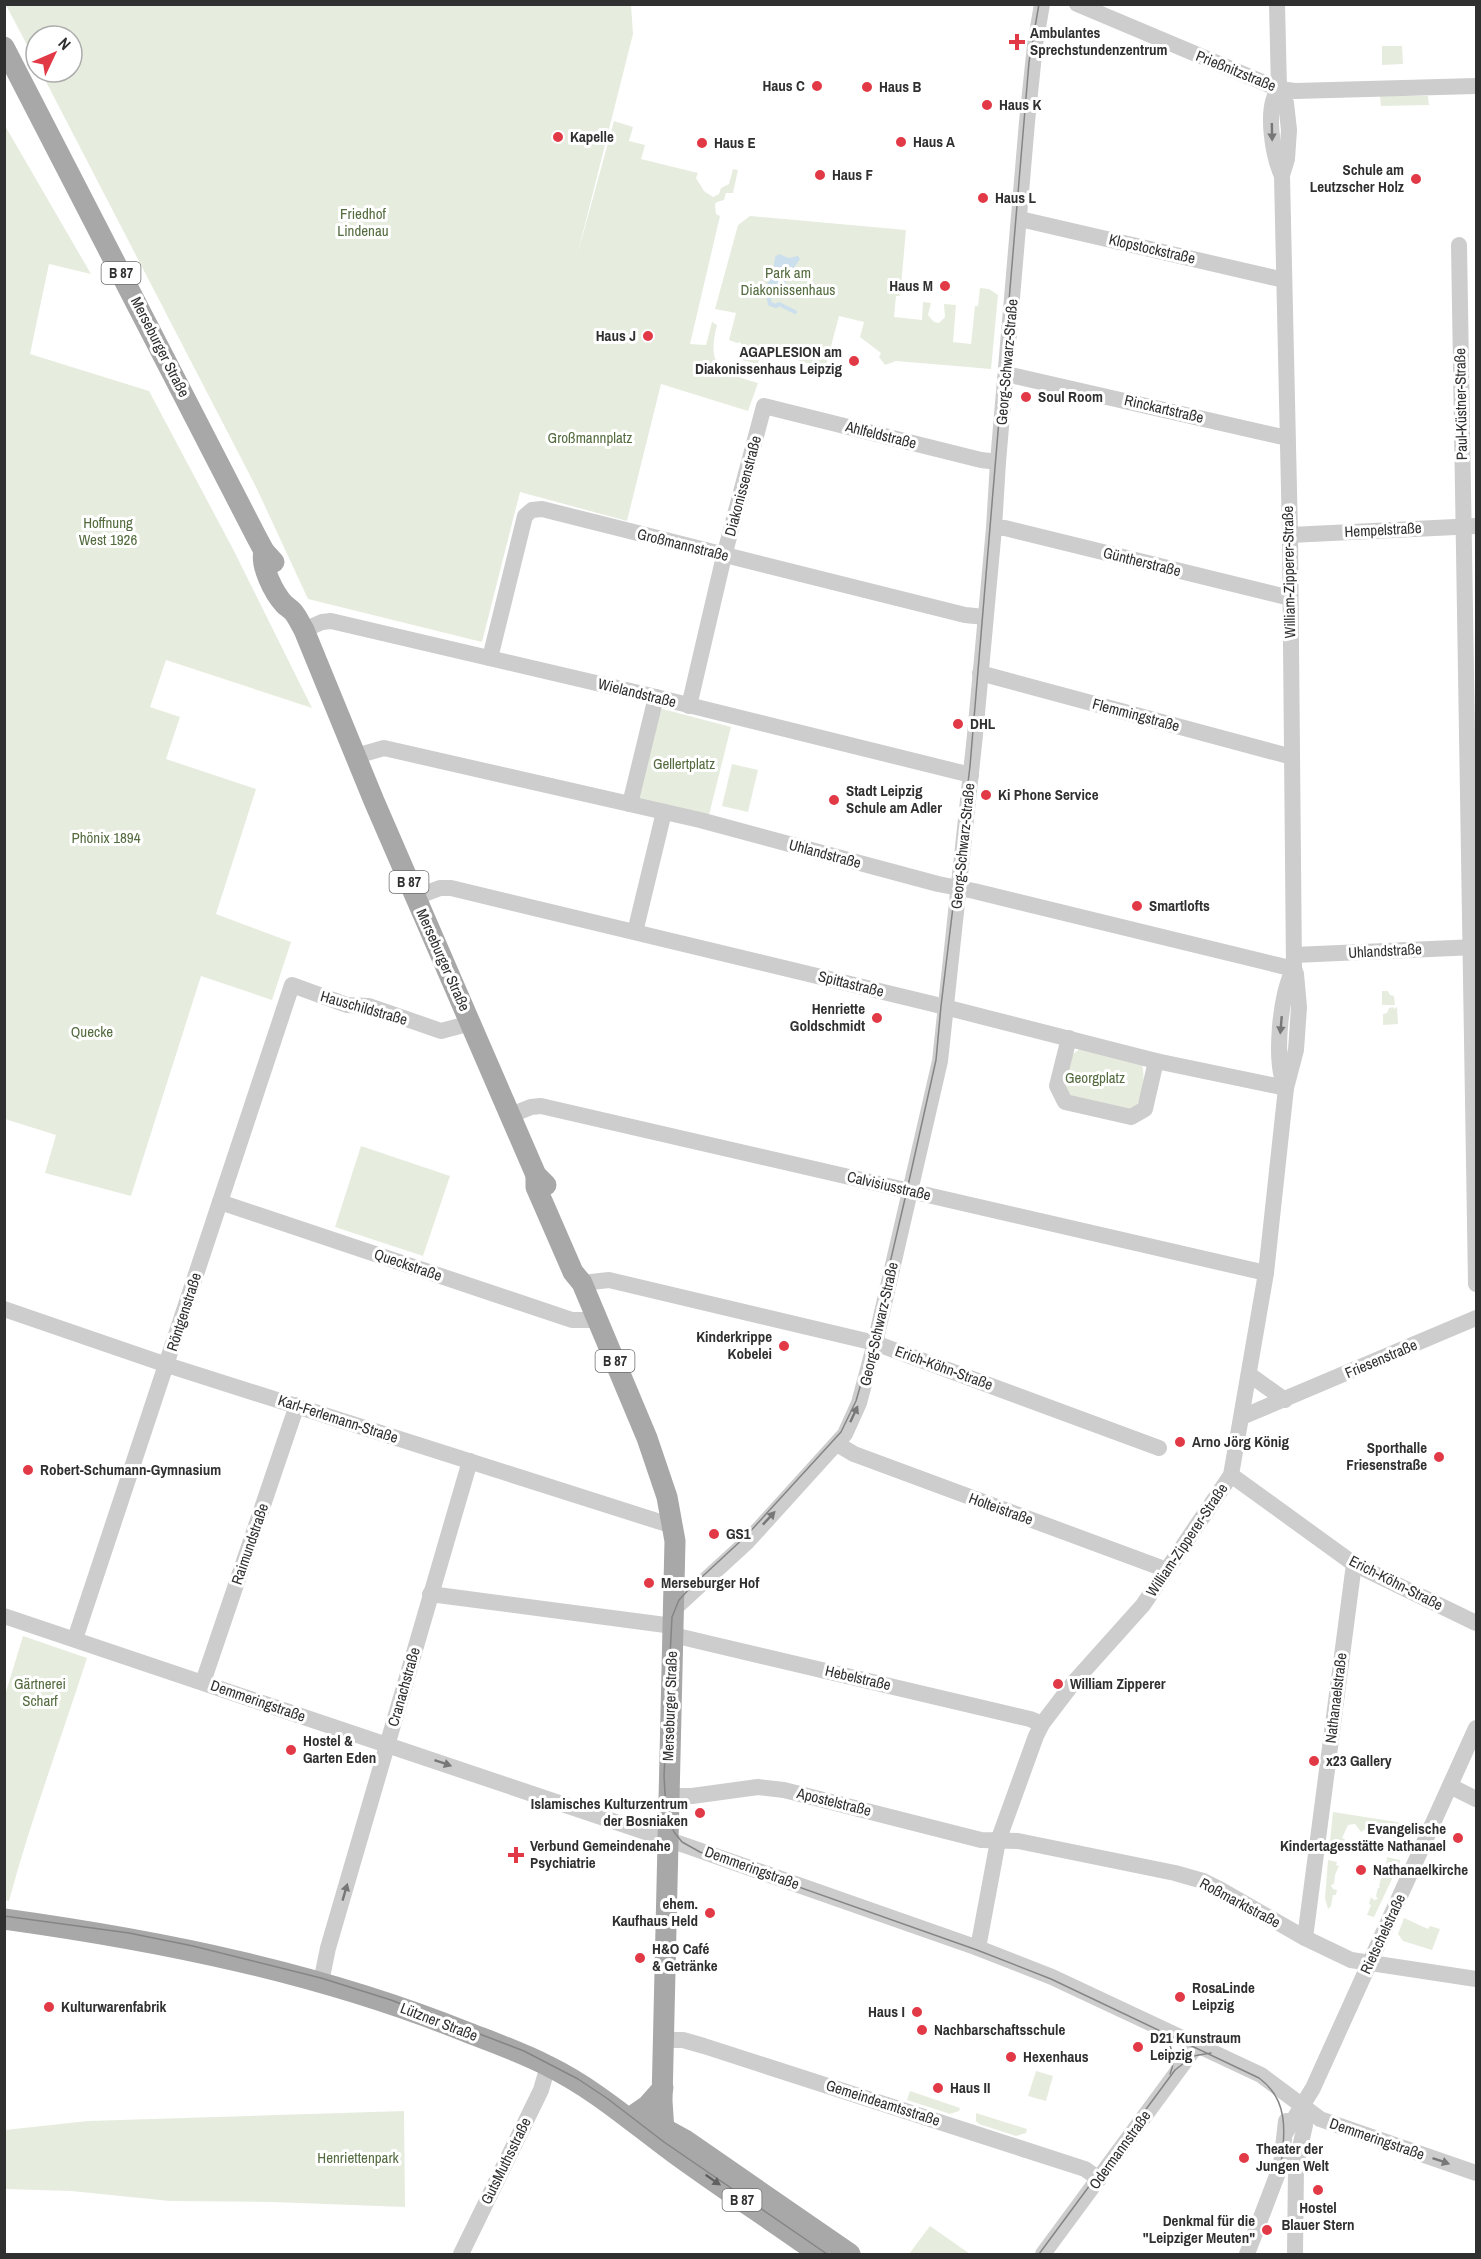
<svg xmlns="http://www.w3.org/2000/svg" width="1481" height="2259" viewBox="0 0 1481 2259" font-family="'Archivo Narrow',sans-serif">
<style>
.green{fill:#e6eddf}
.water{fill:#ccdfec}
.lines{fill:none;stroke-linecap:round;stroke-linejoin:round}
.stream{stroke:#ccdfec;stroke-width:4}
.minor{stroke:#cdcdcd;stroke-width:16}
.major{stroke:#a8a8a8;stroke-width:21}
.tram{stroke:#858585;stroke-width:1.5}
.oneway{fill:#777}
.oneway2{fill:#606060}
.poi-dot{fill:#e13945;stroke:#fff;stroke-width:2}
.labels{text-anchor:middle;stroke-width:6;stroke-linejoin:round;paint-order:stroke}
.shield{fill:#fff;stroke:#6e6e6e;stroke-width:1.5}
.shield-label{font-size:14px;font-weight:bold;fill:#303030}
.poi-label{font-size:15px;font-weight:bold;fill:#303030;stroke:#fff;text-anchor:start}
.street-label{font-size:15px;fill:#303030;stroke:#fff}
.park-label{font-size:15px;fill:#536b3e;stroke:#fff}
</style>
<rect width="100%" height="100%" fill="#fff"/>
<g class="green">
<path d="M 6,5 L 631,5 L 633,34 L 577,256 L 614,121 L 633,127 L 629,141 L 645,145 L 641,159 L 698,173 L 696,178 L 704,191 L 713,197 L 719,194 L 721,188 L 729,184 L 733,169 L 738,170 L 733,193 L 726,193 L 724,200 L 717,202 L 715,204 L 716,214 L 720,216 L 690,344 L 706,345 L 712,322 L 717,325 C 706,368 721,372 758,383 L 748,411 L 661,384 L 627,521 L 520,492 L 482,642 L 308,599 L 256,487 L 41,72 L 72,72 L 72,36 L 36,36 L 36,62 Z"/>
<polygon points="1382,46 1402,46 1403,64 1382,65"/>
<polygon points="1380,96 1428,96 1429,105 1381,106"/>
<polygon points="4,124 91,274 49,264 30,354 149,391 233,549 312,708 166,660 150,707 180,717 166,759 256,789 216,914 291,942 272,1000 201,976 131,1196 45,1173 56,1135 5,1119"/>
<polygon points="750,216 906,230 900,296 896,296 894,317 922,320 923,302 931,303 928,315 934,322 939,323 945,317 944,304 956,305 953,342 971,344 975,306 978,306 980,288 989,289 998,295 991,369 896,361 885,365 879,357 881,353 860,337 864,322 839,316 825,369 794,359 793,355 781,351 775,356 762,352 758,364 742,360 741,351 744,348 740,342 737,343 729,340 736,313 715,309 738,225"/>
<polygon points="659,708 731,727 708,819 636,802"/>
<polygon points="732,764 758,770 748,812 722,806"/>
<polygon points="1382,991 1388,991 1390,995 1394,996 1395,1005 1382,1005"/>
<polygon points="1393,1007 1394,1009 1397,1007 1398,1024 1383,1025 1383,1014 1387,1013 1389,1008"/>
<path d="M 1080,1049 L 1142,1065 C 1146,1079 1142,1101 1132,1112 L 1068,1095 L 1062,1085 L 1071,1055 Z"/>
<polygon points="361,1146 450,1176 423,1256 335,1227"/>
<path d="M 23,1636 L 87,1658 C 61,1739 31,1819 9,1901 L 4,1900 L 5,1695 Z"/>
<polygon points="1333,1812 1397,1822 1415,1830 1402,1854 1393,1852 1396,1842 1391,1834 1381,1838 1378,1828 1375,1830 1367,1826 1367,1828 1361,1832 1355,1824 1348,1825 1342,1838 1345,1839 1343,1844 1345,1845 1340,1855 1329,1851"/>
<polygon points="1387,1857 1400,1860 1400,1862 1374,1917 1367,1915 1371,1905 1369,1904 1371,1897 1374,1900 1378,1899 1376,1896 1378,1888 1380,1888 1379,1886 1381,1878 1385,1878 1382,1875 1386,1866"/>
<polygon points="1328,1860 1337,1862 1336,1865 1339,1866 1335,1875 1334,1884 1331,1885 1333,1889 1337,1890 1336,1895 1333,1895 1331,1906 1328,1909 1325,1898"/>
<polygon points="1404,1918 1428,1929 1430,1926 1440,1929 1432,1950 1403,1941 1398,1934"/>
<polygon points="1036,2071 1053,2076 1046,2101 1028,2096"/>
<polygon points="910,2091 960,2108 959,2111 950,2114 907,2100"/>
<polygon points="404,2111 405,2207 272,2202 170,2201 71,2191 5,2189 5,2130 88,2121"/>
<polygon points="976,2113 1027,2129 1026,2133 1016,2136 979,2124 976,2121"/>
<polygon points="930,2226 970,2254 971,2254 909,2254"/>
</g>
<polygon class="water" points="779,254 789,258 798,256 800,259 787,278 782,294 779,295 774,292 768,294 766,285 772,278 775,257"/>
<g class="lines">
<polyline class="stream" points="768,294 770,304 776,306 779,304 795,312"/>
<g class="minor">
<polyline points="1077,4 1279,89 1295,91 1476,86"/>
<polyline points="1277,4 1279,89 1286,103 1289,130 1287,159 1282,175"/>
<polyline points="1020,219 1284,280"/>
<polyline points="1459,245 1476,1284"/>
<polyline points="1006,374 1287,438"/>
<polyline points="994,528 1005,528 1290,598"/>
<polyline points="1290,535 1476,526"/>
<polyline points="304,630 322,622 331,621 656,697 971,775"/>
<polyline points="490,658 525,516 532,510 542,509 965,615 985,617"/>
<polyline points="980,673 1292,757"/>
<polyline points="689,706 724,556 764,406 981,460 998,462"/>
<polyline points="356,756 384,748 700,820 938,884 974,891 1294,969"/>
<polyline points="630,804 656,697"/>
<polyline points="416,897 440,888 451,888 929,1003 1156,1061 1286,1088"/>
<polyline points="635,932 664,812"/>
<polyline points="1294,955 1476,947"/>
<polyline points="1069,1038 1057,1086 1065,1102 1131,1117 1145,1109 1156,1061"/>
<path d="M 1286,1088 C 1273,1065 1280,991 1294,969"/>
<polyline points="511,1115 531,1107 541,1106 1266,1273"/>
<polyline points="220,1202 572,1320 589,1320 596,1317"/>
<polyline points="582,1283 609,1280 875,1343 1159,1448"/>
<polyline points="4,1309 167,1365 673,1526"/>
<polyline points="1250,1375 1285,1400"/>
<polyline points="1242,1417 1476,1318"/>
<polyline points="837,1444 854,1454 1167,1570"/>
<polyline points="1231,1475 1354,1564 1476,1623"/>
<polyline points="430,1594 673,1626"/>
<polyline points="675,1608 748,1541 845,1434 859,1403 875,1343 940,1061 975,735 994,528 998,462 1027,122 1035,45 1042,4"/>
<polyline points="4,1616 687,1846 978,1948 1052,1977 1261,2075 1320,2119 1476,2173"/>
<polyline points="673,1635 1030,1719 1042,1724"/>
<polyline points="75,1639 292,985 347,1005 369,1006 441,1031 471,1023"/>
<polyline points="203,1682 297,1405"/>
<polyline points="1450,1786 1476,1799"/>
<polyline points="668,1796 692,1796 758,1787 784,1790 981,1840 1018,1841 1175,1873 1203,1881 1221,1890 1305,1938 1351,1960 1476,1979"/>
<polyline points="1305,1938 1354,1564"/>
<path d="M 978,1948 L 998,1841 L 1036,1736 L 1042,1724 L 1074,1682 L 1143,1605 L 1231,1475 L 1266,1273 L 1286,1088 L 1296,1050 L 1299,1007 L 1296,974 L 1294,969 L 1290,535 L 1282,176 C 1273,156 1264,107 1279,89"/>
<polyline points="321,1982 328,1948 470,1461"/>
<polyline points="664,2040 683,2040 704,2046 1085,2169 1099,2179"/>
<polyline points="1286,2132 1313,2088 1476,1728"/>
<polyline points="461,2254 541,2090 548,2066"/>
<polyline points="1043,2254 1197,2045"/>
<polyline points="1247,2254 1281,2165 1286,2121"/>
<polyline points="1295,2254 1296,2166 1305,2125 1302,2107"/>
</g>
<g class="major">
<polyline points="4,47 256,536 264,551 274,562"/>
<path d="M 264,551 C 260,566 274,593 284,604 C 287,607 292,610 294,613 C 298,618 301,625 304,630 L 374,801 L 536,1175 L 546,1185"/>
<polyline points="536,1175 536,1187 573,1272 582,1283 647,1438 667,1497 675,1541 662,2101 665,2146"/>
<path d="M 4,1919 C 163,1941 320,1973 469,2033 C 495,2043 523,2053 548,2066 C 595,2089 633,2123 674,2153 C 722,2188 771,2220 819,2254"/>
<polyline points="634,2115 647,2106 663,2088"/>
<polyline points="654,2123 685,2140 850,2254"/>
</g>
<g class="tram">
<path d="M 1039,4 L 1029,62 L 970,766 L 941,1006 L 936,1060 L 907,1190 L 866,1366 L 856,1401 L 841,1432 L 746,1536 L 691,1587 L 679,1600 L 672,1617 L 664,1776 L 666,1810 L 674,1832 L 682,1842 L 700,1852 L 977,1950 L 1051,1979 L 1259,2078 C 1289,2100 1285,2131 1281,2165"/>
<polyline points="4,1916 129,1933 193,1946 321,1978 391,2000 524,2051 578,2079 608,2099 664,2142 827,2254"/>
<path d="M 1159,2032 C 1172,2043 1177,2058 1170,2074"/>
<polyline points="1039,2254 1175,2070 1193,2056 1211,2053"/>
</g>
</g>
<defs><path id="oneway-solid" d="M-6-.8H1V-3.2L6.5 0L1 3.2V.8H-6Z" transform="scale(1.5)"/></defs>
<g class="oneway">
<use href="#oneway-solid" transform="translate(1272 132) rotate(89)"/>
<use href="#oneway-solid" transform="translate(1281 1025) rotate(95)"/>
<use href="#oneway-solid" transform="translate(854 1414) rotate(-65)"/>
<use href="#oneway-solid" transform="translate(769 1518) rotate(-47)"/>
<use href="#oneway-solid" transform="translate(443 1763) rotate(19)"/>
<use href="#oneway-solid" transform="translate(345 1892) rotate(-74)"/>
<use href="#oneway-solid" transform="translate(1441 2161) rotate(19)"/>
</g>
<use class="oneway2" href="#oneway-solid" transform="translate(713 2180) rotate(35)"/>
<g class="poi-dot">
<path d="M1014 33h6v6h6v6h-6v6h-6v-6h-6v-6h6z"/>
<circle cx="817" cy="86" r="6"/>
<circle cx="867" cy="87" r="6"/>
<circle cx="987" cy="105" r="6"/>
<circle cx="558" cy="137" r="6"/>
<circle cx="901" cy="142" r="6"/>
<circle cx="702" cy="143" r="6"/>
<circle cx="820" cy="175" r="6"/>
<circle cx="1416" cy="179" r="6"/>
<circle cx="983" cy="198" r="6"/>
<circle cx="945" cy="286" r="6"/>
<circle cx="648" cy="336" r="6"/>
<circle cx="854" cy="361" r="6"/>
<circle cx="1026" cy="397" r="6"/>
<circle cx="958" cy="724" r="6"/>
<circle cx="986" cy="795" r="6"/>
<circle cx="834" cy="800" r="6"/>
<circle cx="1137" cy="906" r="6"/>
<circle cx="877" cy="1018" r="6"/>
<circle cx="784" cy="1346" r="6"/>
<circle cx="1180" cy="1442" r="6"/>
<circle cx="1439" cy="1457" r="6"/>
<circle cx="28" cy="1470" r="6"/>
<circle cx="714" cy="1534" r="6"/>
<circle cx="649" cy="1583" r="6"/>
<circle cx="1058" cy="1684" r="6"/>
<circle cx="291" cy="1750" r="6"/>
<circle cx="1314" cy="1761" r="6"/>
<circle cx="700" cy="1813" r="6"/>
<circle cx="1458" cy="1838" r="6"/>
<path d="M513 1846h6v6h6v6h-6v6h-6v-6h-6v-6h6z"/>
<circle cx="1361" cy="1870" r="6"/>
<circle cx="710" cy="1913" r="6"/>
<circle cx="640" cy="1958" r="6"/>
<circle cx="1180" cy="1997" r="6"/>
<circle cx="49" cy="2007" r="6"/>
<circle cx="917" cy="2012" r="6"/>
<circle cx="922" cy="2030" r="6"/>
<circle cx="1138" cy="2047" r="6"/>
<circle cx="1011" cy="2057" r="6"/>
<circle cx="938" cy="2088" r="6"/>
<circle cx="1244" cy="2158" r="6"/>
<circle cx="1318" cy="2190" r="6"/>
<circle cx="1267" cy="2230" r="6"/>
</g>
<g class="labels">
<g class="shield">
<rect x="101.5" y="262" width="39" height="22" rx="4.5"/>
<rect x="389.5" y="871" width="39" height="22" rx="4.5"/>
<rect x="595.5" y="1350" width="39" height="22" rx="4.5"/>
<rect x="722.5" y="2189" width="39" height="22" rx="4.5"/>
</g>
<g class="shield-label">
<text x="121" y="278">B 87</text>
<text x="409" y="887">B 87</text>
<text x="615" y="1366">B 87</text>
<text x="742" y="2205">B 87</text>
</g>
<g class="poi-label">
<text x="1030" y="38">Ambulantes<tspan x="1030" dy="17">Sprechstundenzentrum</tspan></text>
<text x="805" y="91" text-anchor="end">Haus C</text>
<text x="879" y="92">Haus B</text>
<text x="999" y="110">Haus K</text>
<text x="570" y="142">Kapelle</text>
<text x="913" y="147">Haus A</text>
<text x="714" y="148">Haus E</text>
<text x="1404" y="175" text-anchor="end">Schule am<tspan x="1404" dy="17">Leutzscher Holz</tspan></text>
<text x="832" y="180">Haus F</text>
<text x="995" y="203">Haus L</text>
<text x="933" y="291" text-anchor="end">Haus M</text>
<text x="636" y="341" text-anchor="end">Haus J</text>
<text x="842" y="357" text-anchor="end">AGAPLESION am<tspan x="842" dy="17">Diakonissenhaus Leipzig</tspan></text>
<text x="1038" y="402">Soul Room</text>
<text x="970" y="729">DHL</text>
<text x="846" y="796">Stadt Leipzig<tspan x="846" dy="17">Schule am Adler</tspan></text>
<text x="998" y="800">Ki Phone Service</text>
<text x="1149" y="911">Smartlofts</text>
<text x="865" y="1014" text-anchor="end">Henriette<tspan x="865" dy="17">Goldschmidt</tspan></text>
<text x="772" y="1342" text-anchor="end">Kinderkrippe<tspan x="772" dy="17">Kobelei</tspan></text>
<text x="1192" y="1447">Arno Jörg König</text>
<text x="1427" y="1453" text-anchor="end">Sporthalle<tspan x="1427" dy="17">Friesenstraße</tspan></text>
<text x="40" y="1475">Robert-Schumann-Gymnasium</text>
<text x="726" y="1539">GS1</text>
<text x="661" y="1588">Merseburger Hof</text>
<text x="1070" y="1689">William Zipperer</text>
<text x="303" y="1746">Hostel &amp;<tspan x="303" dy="17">Garten Eden</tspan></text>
<text x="1326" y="1766">x23 Gallery</text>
<text x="688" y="1809" text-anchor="end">Islamisches Kulturzentrum<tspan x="688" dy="17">der Bosniaken</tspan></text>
<text x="1446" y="1834" text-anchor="end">Evangelische<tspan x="1446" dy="17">Kindertagesstätte Nathanael</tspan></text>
<text x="530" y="1851">Verbund Gemeindenahe<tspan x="530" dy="17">Psychiatrie</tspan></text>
<text x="1373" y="1875">Nathanaelkirche</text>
<text x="698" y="1909" text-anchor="end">ehem.<tspan x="698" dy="17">Kaufhaus Held</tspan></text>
<text x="652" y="1954">H&amp;O Café<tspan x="652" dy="17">&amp; Getränke</tspan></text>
<text x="1192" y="1993">RosaLinde<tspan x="1192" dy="17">Leipzig</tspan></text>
<text x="61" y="2012">Kulturwarenfabrik</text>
<text x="905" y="2017" text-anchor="end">Haus I</text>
<text x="934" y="2035">Nachbarschaftsschule</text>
<text x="1150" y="2043">D21 Kunstraum<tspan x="1150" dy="17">Leipzig</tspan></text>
<text x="1023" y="2062">Hexenhaus</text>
<text x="950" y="2093">Haus II</text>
<text x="1256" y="2154">Theater der<tspan x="1256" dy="17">Jungen Welt</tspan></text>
<text x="1318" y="2213" text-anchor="middle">Hostel<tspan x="1318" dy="17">Blauer Stern</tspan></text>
<text x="1255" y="2226" text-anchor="end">Denkmal für die<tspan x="1255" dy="17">"Leipziger Meuten"</tspan></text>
</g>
<g class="street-label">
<text transform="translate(1236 71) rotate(22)" y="5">Prießnitzstraße</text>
<text transform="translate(1152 249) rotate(13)" y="5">Klopstockstraße</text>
<text transform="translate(160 347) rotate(63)" y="5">Merseburger Straße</text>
<text transform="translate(1007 362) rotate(-85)" y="5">Georg-Schwarz-Straße</text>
<text transform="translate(1461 404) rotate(-91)" y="5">Paul-Küstner-Straße</text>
<text transform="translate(1164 409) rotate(13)" y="5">Rinckartstraße</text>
<text transform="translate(881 435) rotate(14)" y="5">Ahlfeldstraße</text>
<text transform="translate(743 486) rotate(-75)" y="5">Diakonissenstraße</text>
<text transform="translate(1383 530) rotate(-3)" y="5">Hempelstraße</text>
<text transform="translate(683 545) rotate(14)" y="5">Großmannstraße</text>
<text transform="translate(1142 562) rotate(14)" y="5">Güntherstraße</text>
<text transform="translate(1289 572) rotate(-91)" y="5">William-Zipperer-Straße</text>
<text transform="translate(637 693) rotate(14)" y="5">Wielandstraße</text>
<text transform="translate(1136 715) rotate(15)" y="5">Flemmingstraße</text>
<text transform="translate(963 846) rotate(-84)" y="5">Georg-Schwarz-Straße</text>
<text transform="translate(825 854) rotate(15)" y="5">Uhlandstraße</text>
<text transform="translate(1385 951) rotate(-3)" y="5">Uhlandstraße</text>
<text transform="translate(443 960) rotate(66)" y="5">Merseburger Straße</text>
<text transform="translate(851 984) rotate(14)" y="5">Spittastraße</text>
<text transform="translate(364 1008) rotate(16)" y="5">Hauschildstraße</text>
<text transform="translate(889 1186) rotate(13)" y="5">Calvisiusstraße</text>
<text transform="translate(408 1265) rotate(19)" y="5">Queckstraße</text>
<text transform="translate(184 1312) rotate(-72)" y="5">Röntgenstraße</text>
<text transform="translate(879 1324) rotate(-77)" y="5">Georg-Schwarz-Straße</text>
<text transform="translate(1381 1359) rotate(-23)" y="5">Friesenstraße</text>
<text transform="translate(944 1368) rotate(20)" y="5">Erich-Köhn-Straße</text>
<text transform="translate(338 1419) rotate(18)" y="5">Karl-Ferlemann-Straße</text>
<text transform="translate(1001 1509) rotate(20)" y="5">Holteistraße</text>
<text transform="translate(1187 1540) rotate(-56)" y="5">William-Zipperer-Straße</text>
<text transform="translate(250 1544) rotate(-71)" y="5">Raimundstraße</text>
<text transform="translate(1396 1583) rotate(27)" y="5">Erich-Köhn-Straße</text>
<text transform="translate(858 1678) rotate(13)" y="5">Hebelstraße</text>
<text transform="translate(404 1687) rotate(-74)" y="5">Cranachstraße</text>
<text transform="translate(1336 1698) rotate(-83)" y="5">Nathanaelstraße</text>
<text transform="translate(258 1701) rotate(19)" y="5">Demmeringstraße</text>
<text transform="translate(670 1706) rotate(-88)" y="5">Merseburger Straße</text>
<text transform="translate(834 1802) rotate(14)" y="5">Apostelstraße</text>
<text transform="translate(752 1868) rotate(20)" y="5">Demmeringstraße</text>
<text transform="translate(1240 1903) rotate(28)" y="5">Roßmarktstraße</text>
<text transform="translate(1383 1934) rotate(-65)" y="5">Rietschelstraße</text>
<text transform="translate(439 2022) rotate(21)" y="5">Lützner Straße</text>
<text transform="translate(883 2103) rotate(18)" y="5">Gemeindeamtsstraße</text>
<text transform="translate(1377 2139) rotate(19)" y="5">Demmeringstraße</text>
<text transform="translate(1120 2150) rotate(-54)" y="5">Odermannstraße</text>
<text transform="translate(506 2161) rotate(-64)" y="5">GutsMuthsstraße</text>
</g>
<g class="park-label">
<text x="363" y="219">Friedhof<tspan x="363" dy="17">Lindenau</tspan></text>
<text x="788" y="278">Park am<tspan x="788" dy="17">Diakonissenhaus</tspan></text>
<text x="590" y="443">Großmannplatz</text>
<text x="108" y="528">Hoffnung<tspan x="108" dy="17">West 1926</tspan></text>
<text x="684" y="769">Gellertplatz</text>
<text x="106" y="843">Phönix 1894</text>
<text x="92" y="1037">Quecke</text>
<text x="1095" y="1083">Georgplatz</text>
<text x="40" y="1689">Gärtnerei<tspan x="40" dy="17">Scharf</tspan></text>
<text x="358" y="2163">Henriettenpark</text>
</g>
</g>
<rect width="1481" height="2259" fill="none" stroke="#303030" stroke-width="12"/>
<g transform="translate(54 54) rotate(46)"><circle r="28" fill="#ffffff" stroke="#acacac" stroke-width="1.5"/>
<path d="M0-4.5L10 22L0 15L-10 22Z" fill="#e13945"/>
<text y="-9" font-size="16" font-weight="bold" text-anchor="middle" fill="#303030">N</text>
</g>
</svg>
